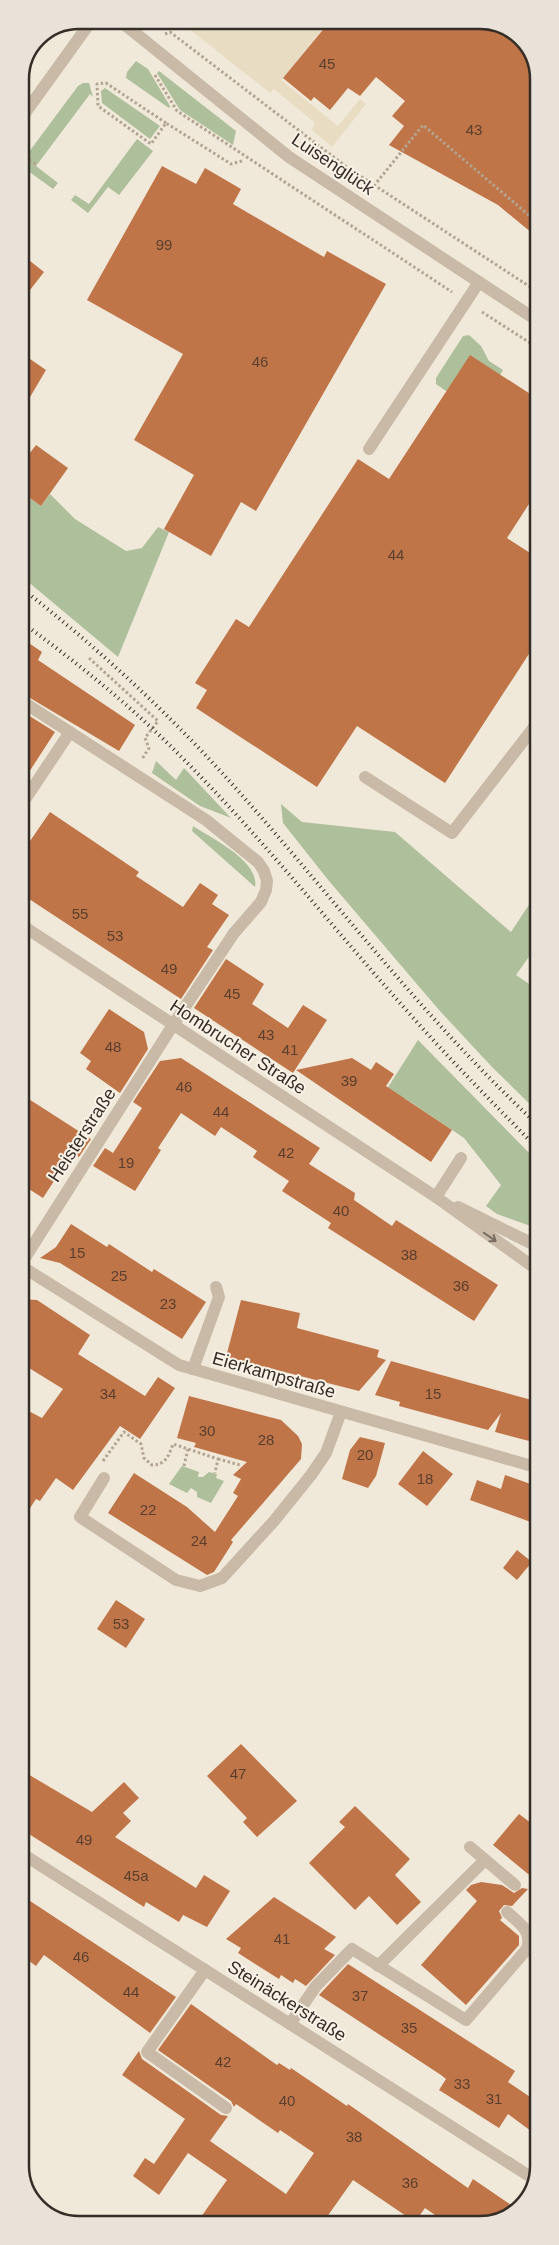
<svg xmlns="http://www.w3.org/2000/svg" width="559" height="2245" viewBox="0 0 559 2245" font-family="Arial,sans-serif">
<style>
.green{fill:#aebf9b}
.plaza{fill:#e8dcc2}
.building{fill:#c07548}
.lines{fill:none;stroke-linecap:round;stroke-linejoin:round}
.path{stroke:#b3a491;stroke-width:3;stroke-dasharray:2.5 2.5;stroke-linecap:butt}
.minor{stroke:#c8baa7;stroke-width:12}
.rail{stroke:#352d27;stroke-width:4;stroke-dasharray:1 4;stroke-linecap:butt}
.oneway{stroke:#776c61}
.labels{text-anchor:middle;stroke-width:4;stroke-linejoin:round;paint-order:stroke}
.number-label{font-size:15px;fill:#583f2f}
.street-label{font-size:18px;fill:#352d27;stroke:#f8f2e7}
.rim{fill:none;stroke:#352d27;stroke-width:2.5}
</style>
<rect width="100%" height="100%" fill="#f0e9da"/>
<g class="green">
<polygon points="136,61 148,69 170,106 169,108 126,78 127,72"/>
<polygon points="159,71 236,131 233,145 180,110 157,73"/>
<polygon points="83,83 89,83 93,97 90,94 36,166 58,183 53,189 24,168 20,172 20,164 78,86"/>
<polygon points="105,88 160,126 150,139 102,103 101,91"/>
<polygon points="137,139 153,151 119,195 108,187 88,213 71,200 75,195 89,204"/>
<polygon points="469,335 481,346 489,361 503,370 500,375 446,391 436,384 436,378 463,336"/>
<polygon points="20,491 41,506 50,494 75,519 126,551 142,548 158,527 169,532 118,657 20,575"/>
<polygon points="156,761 176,780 184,768 231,818 200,806 152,773"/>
<polygon points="281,804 302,822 395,832 511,932 538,891 538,944 516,975 538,990 538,1112 492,1067 439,1010 329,881 283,823"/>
<path d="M 193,826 C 211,838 260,861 255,887 L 192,831 Z"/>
<polygon points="418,1040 538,1162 539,1229 497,1214 486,1206 501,1185 464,1138 406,1099 385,1092"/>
<polygon points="182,1466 199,1472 198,1477 203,1477 209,1472 217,1474 216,1478 224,1481 211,1503 197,1497 197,1492 191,1488 187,1493 169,1484"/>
</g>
<polygon class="plaza" points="185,20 330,20 281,80 338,126 360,99 366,104 332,147 312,130 315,123 274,89 270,93 188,28"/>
<g class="building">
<polygon points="331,20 488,20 519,35 538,68 538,238 498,205 389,145 404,126 392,116 405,101 376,77 360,96 348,88 330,110 314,97 311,101 283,78"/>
<polygon points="162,166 196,184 205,168 241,189 233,204 324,257 327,251 386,284 256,511 241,502 211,556 164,529 194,475 134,440 183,354 87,300"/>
<polygon points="20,253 44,272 20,303"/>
<polygon points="20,352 46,370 20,414"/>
<polygon points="470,355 538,399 538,490 507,538 538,558 538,640 445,783 357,726 317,787 196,708 207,690 195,683 236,619 249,627 358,459 389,479"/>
<polygon points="36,445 68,468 41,506 20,491 20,466"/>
<polygon points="20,637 42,652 38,660 135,725 119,751 20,692"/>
<polygon points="20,710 55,732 20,786"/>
<polygon points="50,812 139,872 136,876 183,907 200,883 218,895 212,904 229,915 207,947 213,950 181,999 20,893 20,835 30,841"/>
<polygon points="226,959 264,984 252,1004 288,1028 303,1005 327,1020 293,1073 194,1008"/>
<polygon points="109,1009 144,1032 148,1049 120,1093 86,1069 91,1061 80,1053"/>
<polygon points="181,1058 320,1148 309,1164 355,1193 354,1200 392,1226 396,1220 498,1285 474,1321 328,1228 331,1223 282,1191 289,1181 253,1157 257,1151 221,1127 215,1136 181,1113 158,1148 161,1150 135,1191 93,1166 105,1148 113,1153 142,1108 133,1102 160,1061"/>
<polygon points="352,1058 371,1070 376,1062 394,1074 386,1086 452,1130 431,1162 296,1070"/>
<polygon points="21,1094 91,1139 79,1157 72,1153 43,1198 21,1184"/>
<polygon points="71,1224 107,1247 109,1244 152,1272 154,1269 206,1302 182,1339 60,1263 40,1258 56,1247"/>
<polygon points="21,1299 37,1300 90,1335 78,1354 145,1396 158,1377 175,1388 140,1439 120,1426 73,1490 56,1478 40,1501 36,1499 21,1522 21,1407 42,1418 63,1389 21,1363"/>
<polygon points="241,1300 300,1313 297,1328 379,1350 377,1357 386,1360 359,1391 226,1357"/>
<polygon points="391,1361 539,1402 539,1423 533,1442 495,1432 501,1413 488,1430 399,1406 400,1402 375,1395"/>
<polygon points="189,1396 281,1420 298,1436 302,1444 301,1459 231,1540 233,1542 214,1572 207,1575 108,1513 134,1473 187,1507 215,1532 238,1496 233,1493 241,1479 233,1475 247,1462 194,1447 196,1443 177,1438"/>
<polygon points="360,1437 385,1443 376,1476 368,1488 342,1479 350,1450"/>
<polygon points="423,1451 453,1474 427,1506 398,1484"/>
<polygon points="505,1475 539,1487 539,1525 470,1500 477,1480 501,1489"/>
<polygon points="517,1550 532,1562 517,1580 503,1568"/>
<polygon points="116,1600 145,1619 126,1648 97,1629"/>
<polygon points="241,1744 297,1801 257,1837 243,1822 247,1818 207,1776"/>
<polygon points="21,1770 92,1812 124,1782 139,1798 123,1813 131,1821 115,1837 196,1888 204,1875 230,1891 207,1927 183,1915 179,1922 146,1902 144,1907 21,1829"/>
<polygon points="355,1806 410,1859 395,1875 421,1902 397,1925 369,1896 355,1910 309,1863 345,1827 339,1822"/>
<polygon points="519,1814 539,1829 539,1883 493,1845"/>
<polygon points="481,1882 502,1885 514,1893 522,1888 528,1889 512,1906 504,1905 499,1911 502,1918 500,1920 519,1936 519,1945 466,2005 421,1965 477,1901 466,1890 471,1885"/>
<polygon points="21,1895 176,1997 150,2033 44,1955 36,1966 21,1955"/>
<polygon points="274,1897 336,1937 324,1949 335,1955 306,1986 295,1979 293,1983 281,1975 279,1979 238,1953 241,1948 226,1939"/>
<polygon points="348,1964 515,2071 508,2082 539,2103 539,2137 508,2114 499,2128 439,2090 446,2079 441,2075 319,1995"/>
<polygon points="191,2004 277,2065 279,2063 290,2070 291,2068 347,2106 348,2104 468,2188 473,2179 517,2209 491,2224 448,2224 425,2208 415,2222 353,2180 322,2224 196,2224 227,2180 188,2153 159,2195 133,2176 145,2158 154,2164 185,2119 122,2075 139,2051 142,2059 221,2115 228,2116 210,2141 286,2194 314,2153 280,2130 278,2133 236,2104 234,2107 231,2101 158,2050"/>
</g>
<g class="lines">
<g class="path">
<polyline points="165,34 170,32 348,168 538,292"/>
<polyline points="155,75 177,111 452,292"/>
<polyline points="166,123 106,83 97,84 98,106 151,144 166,123 231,164 242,161"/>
<polyline points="21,154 37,165"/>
<polyline points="377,182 423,125 538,223"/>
<polyline points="482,312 538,348"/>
<polyline points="89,658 158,721 145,738 149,748 142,759"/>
<polyline points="218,1459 240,1465"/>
<path d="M 103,1461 L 124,1432 L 141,1444 L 144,1458 L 152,1465 C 166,1465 169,1455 173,1444 L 218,1459 L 215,1473"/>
<polyline points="184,1466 188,1449"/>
</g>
<g class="minor">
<polyline points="119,20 289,157 538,321"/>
<polyline points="20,120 92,20"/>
<polyline points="369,449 479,282"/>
<polyline points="20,700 206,820 258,862 264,871 267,881 266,890 261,902 234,933 173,1025 21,1264"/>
<polyline points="365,777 452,833 538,722"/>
<polyline points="20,807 70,732"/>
<polyline points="20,924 436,1197 539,1271"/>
<polyline points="436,1197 461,1158"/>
<polyline points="458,1207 539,1247"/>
<polyline points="21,1266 179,1365 539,1468"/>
<polyline points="193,1369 219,1297 216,1287"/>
<polyline points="104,1478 80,1517 176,1580 200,1586 222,1578 274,1521 311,1475 326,1453 341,1412"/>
<polyline points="470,1847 515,1885"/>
<polyline points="21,1853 534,2179"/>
<polyline points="378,1966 485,1860"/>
<polyline points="205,1970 147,2052 226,2108"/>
<path d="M 290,2024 L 316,1986 L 352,1949 L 466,2020 L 527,1949 C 533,1931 519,1923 507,1912"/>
</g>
<g class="rail">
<path d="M 20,587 C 93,644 161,706 223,774 C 328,890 422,1018 538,1125"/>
<path d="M 20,621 C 68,656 115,693 158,734 C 248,820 325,919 408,1012 C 450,1060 494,1104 538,1149"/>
</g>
</g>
<defs><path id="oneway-shaft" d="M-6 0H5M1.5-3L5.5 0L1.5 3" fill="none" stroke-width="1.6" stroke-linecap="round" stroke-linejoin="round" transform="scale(1.25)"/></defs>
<use class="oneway" href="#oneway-shaft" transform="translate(490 1237) rotate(35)"/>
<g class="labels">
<g class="number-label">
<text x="327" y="69">45</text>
<text x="474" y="135">43</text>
<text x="164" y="250">99</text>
<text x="260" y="367">46</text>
<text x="396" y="560">44</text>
<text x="80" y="919">55</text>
<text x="115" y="941">53</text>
<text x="169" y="974">49</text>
<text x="232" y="999">45</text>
<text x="266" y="1040">43</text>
<text x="113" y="1052">48</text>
<text x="290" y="1055">41</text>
<text x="349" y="1086">39</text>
<text x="184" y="1092">46</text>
<text x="221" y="1117">44</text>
<text x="286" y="1158">42</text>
<text x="126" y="1168">19</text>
<text x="341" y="1216">40</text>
<text x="77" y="1258">15</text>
<text x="409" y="1260">38</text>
<text x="119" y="1281">25</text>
<text x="461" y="1291">36</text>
<text x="168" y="1309">23</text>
<text x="108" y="1399">34</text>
<text x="433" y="1399">15</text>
<text x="207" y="1436">30</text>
<text x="266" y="1445">28</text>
<text x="365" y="1460">20</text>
<text x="425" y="1484">18</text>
<text x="148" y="1515">22</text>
<text x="199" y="1546">24</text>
<text x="121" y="1629">53</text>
<text x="238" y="1779">47</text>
<text x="84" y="1845">49</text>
<text x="136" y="1881">45a</text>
<text x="282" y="1944">41</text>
<text x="81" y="1962">46</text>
<text x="131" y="1997">44</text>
<text x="360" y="2001">37</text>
<text x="409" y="2033">35</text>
<text x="223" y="2067">42</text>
<text x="462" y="2089">33</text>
<text x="494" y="2104">31</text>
<text x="287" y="2106">40</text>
<text x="354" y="2142">38</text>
<text x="410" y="2188">36</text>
</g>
<g class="street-label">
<text transform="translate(333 164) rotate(34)" y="6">Luisenglück</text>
<text transform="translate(238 1047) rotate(33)" y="6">Hombrucher Straße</text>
<text transform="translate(82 1135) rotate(-57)" y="6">Heisterstraße</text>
<text transform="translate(274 1375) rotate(16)" y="6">Eierkampstraße</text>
<text transform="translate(287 2001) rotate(32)" y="6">Steinäckerstraße</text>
</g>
</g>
<path d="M0 0H559V2245H0ZM79 29H480A50 50 0 0 1 530 79V2166A50 50 0 0 1 480 2216H79A50 50 0 0 1 29 2166V79A50 50 0 0 1 79 29Z" fill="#e8e2d8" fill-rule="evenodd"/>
<path class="rim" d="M79 29H480A50 50 0 0 1 530 79V2166A50 50 0 0 1 480 2216H79A50 50 0 0 1 29 2166V79A50 50 0 0 1 79 29Z"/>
</svg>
